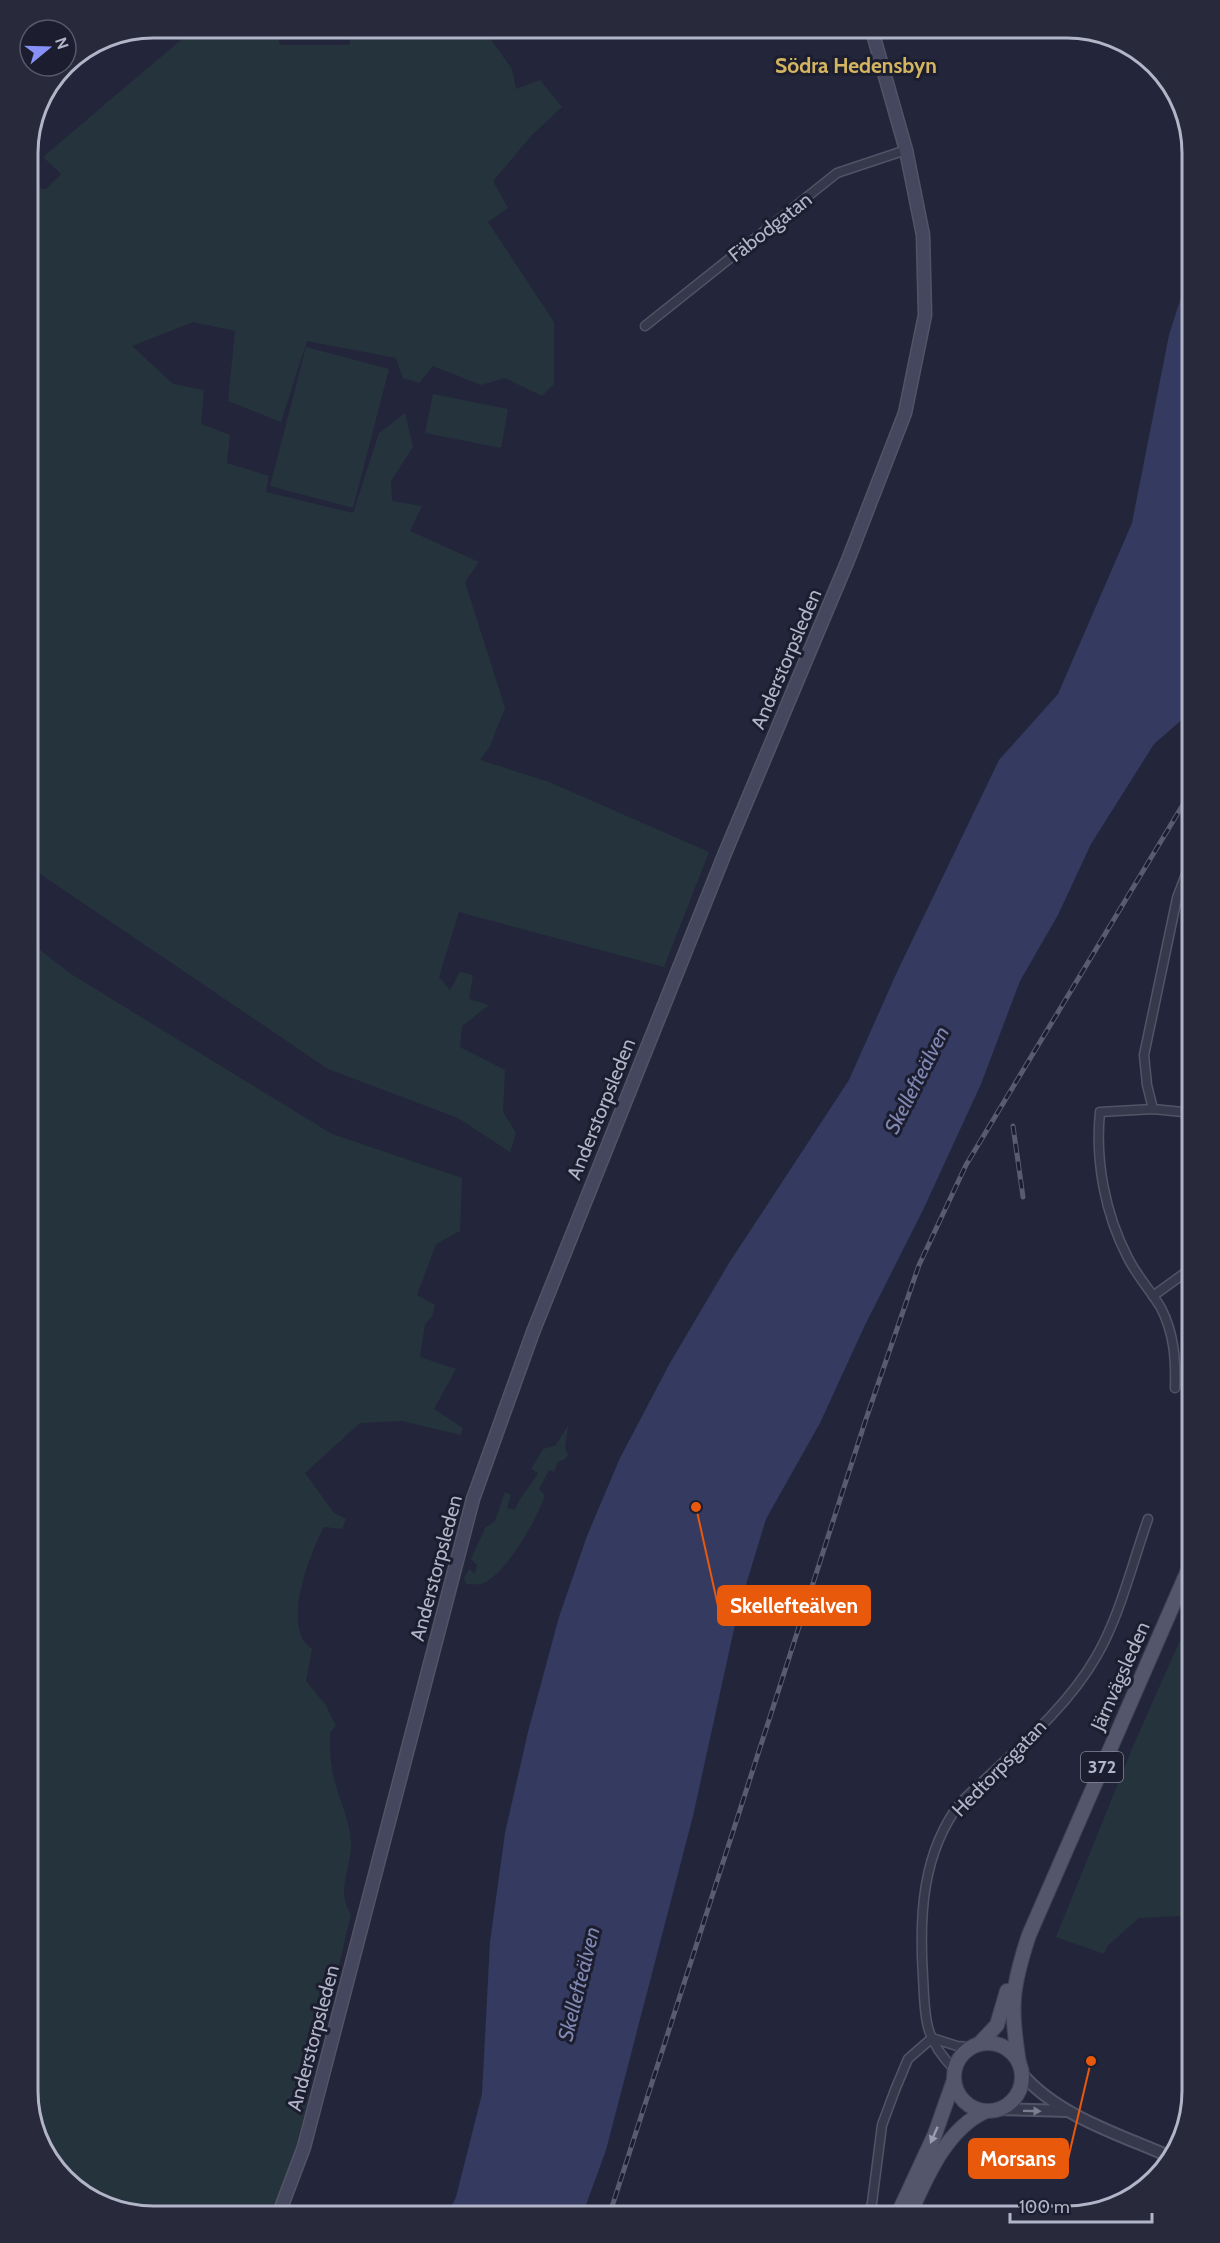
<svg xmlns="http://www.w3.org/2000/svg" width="1220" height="2243" viewBox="0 0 1220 2243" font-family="Cabin,sans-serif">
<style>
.green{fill:#25333c}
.water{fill:#353a60}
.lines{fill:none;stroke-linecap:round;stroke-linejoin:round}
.minor-casing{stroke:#525466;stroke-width:11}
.tertiary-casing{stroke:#525466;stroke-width:14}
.secondary-casing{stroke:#525466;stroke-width:15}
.primary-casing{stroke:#404254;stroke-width:16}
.minor{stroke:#36394b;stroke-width:8}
.tertiary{stroke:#36394b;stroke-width:10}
.secondary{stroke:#44475e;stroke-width:12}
.primary{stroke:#54576c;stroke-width:14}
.rail-casing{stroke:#585b72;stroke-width:5}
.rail{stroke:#1c1e30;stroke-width:3;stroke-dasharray:9;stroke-linecap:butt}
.oneway{fill:#7a7d8f}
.oneway2{fill:#9a9db0}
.labels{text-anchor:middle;stroke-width:6;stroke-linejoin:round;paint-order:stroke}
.shield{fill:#1c1e30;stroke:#85879a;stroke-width:1.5}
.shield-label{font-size:18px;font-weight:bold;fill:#b2b4c7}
.street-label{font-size:20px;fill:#b2b4c7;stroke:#1c1e30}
.neighbourhood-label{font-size:21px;font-weight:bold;fill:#d3b460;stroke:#1c1e30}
.water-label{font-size:21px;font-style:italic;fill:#8188b3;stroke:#1c1e30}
.rim{fill:none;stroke:#b2b4c7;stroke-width:3}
.leader{fill:none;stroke:#e8590c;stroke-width:2}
.callout-dot{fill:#e8590c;stroke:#1c1e30;stroke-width:2}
.callout{fill:#e8590c;stroke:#e8590c;stroke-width:2}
.callout-label{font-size:21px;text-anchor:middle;font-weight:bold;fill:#fff}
</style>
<rect width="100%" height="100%" fill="#23263b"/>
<g class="green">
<polygon points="196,27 275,27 280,45 350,45 350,27 384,27 398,41 406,27 482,27 512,69 516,89 540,80 562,107 532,135 493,181 508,208 488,222 554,322 554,384 542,396 505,378 481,385 433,366 419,383 403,378 396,358 307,341 281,422 228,401 235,331 193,322 132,346 173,384 204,390 201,424 230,435 227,463 269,476 266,492 353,513 379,433 405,413 413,447 391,481 392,501 422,506 410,531 479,562 465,582 505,708 490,746 480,760 549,782 709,852 664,967 459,912 439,977 450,990 460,972 473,975 469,999 489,1005 462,1026 460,1047 505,1070 503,1112 516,1133 510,1152 458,1118 328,1069 27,865 27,188 46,189 61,174 43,157"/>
<polygon points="289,27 340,27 340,36 288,34"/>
<polygon points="306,347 389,369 353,508 270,486"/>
<polygon points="433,394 508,409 501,448 425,433"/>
<path d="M 27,940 L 71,974 L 332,1134 L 462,1178 L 460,1231 L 436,1244 L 417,1295 L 435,1305 L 432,1317 L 425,1324 L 420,1357 L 456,1369 L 434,1409 L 463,1428 L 461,1435 L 402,1421 L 360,1423 L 305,1473 L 334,1513 L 346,1519 L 342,1529 L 324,1527 C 310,1553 280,1629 312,1649 L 306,1681 L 325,1704 L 336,1726 L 330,1733 C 330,1745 330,1758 332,1770 C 336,1794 350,1818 351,1842 C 352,1867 335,1891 351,1914 L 298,2142 L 271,2216 L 144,2216 L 82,2195 L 37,2139 L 27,2091 Z"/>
<path d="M 568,1426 L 565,1448 L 568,1455 L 565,1459 L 558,1462 L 554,1472 L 549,1470 L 539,1489 L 545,1495 C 538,1517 504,1579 480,1584 C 476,1585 471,1584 466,1584 L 464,1578 L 469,1569 L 475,1574 L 477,1565 L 471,1559 L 485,1528 L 495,1521 L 505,1492 L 511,1495 L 507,1508 L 515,1510 C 520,1496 530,1487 538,1473 L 531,1469 L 543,1449 L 555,1446 Z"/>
<polygon points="1193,1611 1193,1697 1186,1711 1193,1735 1193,1924 1181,1916 1139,1918 1107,1946 1104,1954 1056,1937 1134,1744"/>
</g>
<polygon class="water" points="1193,260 1193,710 1154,744 1091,844 1058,915 1020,981 981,1084 923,1210 865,1325 820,1423 766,1519 738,1611 693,1816 606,2150 582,2216 447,2216 456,2197 482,2094 490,1942 505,1833 528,1732 559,1617 587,1536 620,1458 670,1363 729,1263 849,1080 897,972 999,760 1058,694 1132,523 1169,335"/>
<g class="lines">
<defs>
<g id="minor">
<polyline points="645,326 837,173 906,150"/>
<polyline points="1153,1109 1147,1085 1144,1055 1177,898 1193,856"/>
<polyline points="1153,1296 1193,1267"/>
<path d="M 1175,1388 C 1176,1360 1174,1333 1161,1308 C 1151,1291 1137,1276 1128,1258 C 1105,1214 1095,1161 1100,1112 L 1153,1109 L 1193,1113"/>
<polyline points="932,2038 957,2046 971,2047"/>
<path d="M 955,2070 C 944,2059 932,2043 928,2027 C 924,2012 924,1993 923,1977 C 919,1916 922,1852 961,1802 C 1007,1757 1064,1713 1096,1657 C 1120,1616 1132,1564 1148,1519"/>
<polyline points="868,2216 872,2203 882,2125 895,2090 908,2059 932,2038"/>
</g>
<g id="tertiary">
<path d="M 1022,2074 C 1059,2117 1122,2135 1173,2158"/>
<polyline points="997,2109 1067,2111"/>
</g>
<polyline id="secondary" points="278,2216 304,2147 473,1499 533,1332 725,853 848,560 905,413 925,315 923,235 906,150 871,27"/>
<g id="primary">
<circle cx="988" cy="2077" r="34"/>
<polyline points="979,2044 997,2025 1007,1991"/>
<path d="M 1019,2063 C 1010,2008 1011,1989 1029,1935 L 1193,1559"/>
<polyline points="897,2216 935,2134 954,2080"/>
<path d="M 909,2216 C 926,2178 946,2129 986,2111"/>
</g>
</defs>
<use href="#minor" class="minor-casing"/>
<use href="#tertiary" class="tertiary-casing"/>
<use href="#secondary" class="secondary-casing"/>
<use href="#primary" class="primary-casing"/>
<use href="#minor" class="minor"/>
<use href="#tertiary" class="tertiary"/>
<use href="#secondary" class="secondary"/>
<use href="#primary" class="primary"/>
<defs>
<g id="rail">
<polyline points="1013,1126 1023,1197"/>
<polyline points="609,2216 866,1419 919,1265 966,1165 1193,788"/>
</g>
</defs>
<use href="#rail" class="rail-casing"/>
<use href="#rail" class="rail"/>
</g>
<defs><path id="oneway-solid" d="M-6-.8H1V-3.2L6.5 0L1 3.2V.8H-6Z" transform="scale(1.5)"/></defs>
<use class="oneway" href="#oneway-solid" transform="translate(1032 2111) rotate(1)"/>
<use class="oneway2" href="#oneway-solid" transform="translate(934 2135) rotate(114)"/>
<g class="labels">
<rect class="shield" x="1081" y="1752" width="42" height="30" rx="4.5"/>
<g class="shield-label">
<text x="1102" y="1773">372</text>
</g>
<g class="street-label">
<text transform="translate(770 227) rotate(-38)" y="7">Fäbodgatan</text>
<text transform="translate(786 659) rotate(-67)" y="7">Anderstorpsleden</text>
<text transform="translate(601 1109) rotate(-68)" y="7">Anderstorpsleden</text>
<text transform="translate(436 1568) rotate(-75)" y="7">Anderstorpsleden</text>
<text transform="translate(1120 1676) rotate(-66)" y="7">Järnvägsleden</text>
<text transform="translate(999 1768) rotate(-46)" y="7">Hedtorpsgatan</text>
<text transform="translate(313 2038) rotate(-75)" y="7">Anderstorpsleden</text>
</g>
<g class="neighbourhood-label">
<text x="856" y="73">Södra Hedensbyn</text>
</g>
<g class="water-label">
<text transform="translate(917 1080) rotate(-63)" y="7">Skellefteälven</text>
<text transform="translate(579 1984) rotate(-76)" y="7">Skellefteälven</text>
</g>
</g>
<path d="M0 0H1220V2243H0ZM153 38H1067A115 115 0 0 1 1182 153V2091A115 115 0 0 1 1067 2206H153A115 115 0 0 1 38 2091V153A115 115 0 0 1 153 38Z" fill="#282a3c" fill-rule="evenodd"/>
<path class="rim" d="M153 38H1067A115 115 0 0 1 1182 153V2091A115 115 0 0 1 1067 2206H153A115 115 0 0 1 38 2091V153A115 115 0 0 1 153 38Z"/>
<path class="leader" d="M696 1507L718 1606M1091 2061L1068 2159"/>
<g class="callout-dot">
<circle cx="696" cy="1507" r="6"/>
<circle cx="1091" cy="2061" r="6"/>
</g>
<g class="callout">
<rect x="718" y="1586" width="152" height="39" rx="6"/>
<rect x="969" y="2139" width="99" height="39" rx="6"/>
</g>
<g class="callout-label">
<text x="794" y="1613">Skellefteälven</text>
<text x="1018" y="2166">Morsans</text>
</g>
<g transform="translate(48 48) rotate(71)"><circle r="28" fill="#1c1e30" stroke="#585a6c" stroke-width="1.5"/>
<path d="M0-4.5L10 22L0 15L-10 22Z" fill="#8791f7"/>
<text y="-9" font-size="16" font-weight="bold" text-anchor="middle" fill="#b2b4c7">N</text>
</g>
<path d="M1010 2213v9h142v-9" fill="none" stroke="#b2b4c7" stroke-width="3"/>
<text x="1019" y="2213" font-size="18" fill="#b2b4c7" stroke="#1c1e30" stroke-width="4.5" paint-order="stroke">100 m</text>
</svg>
